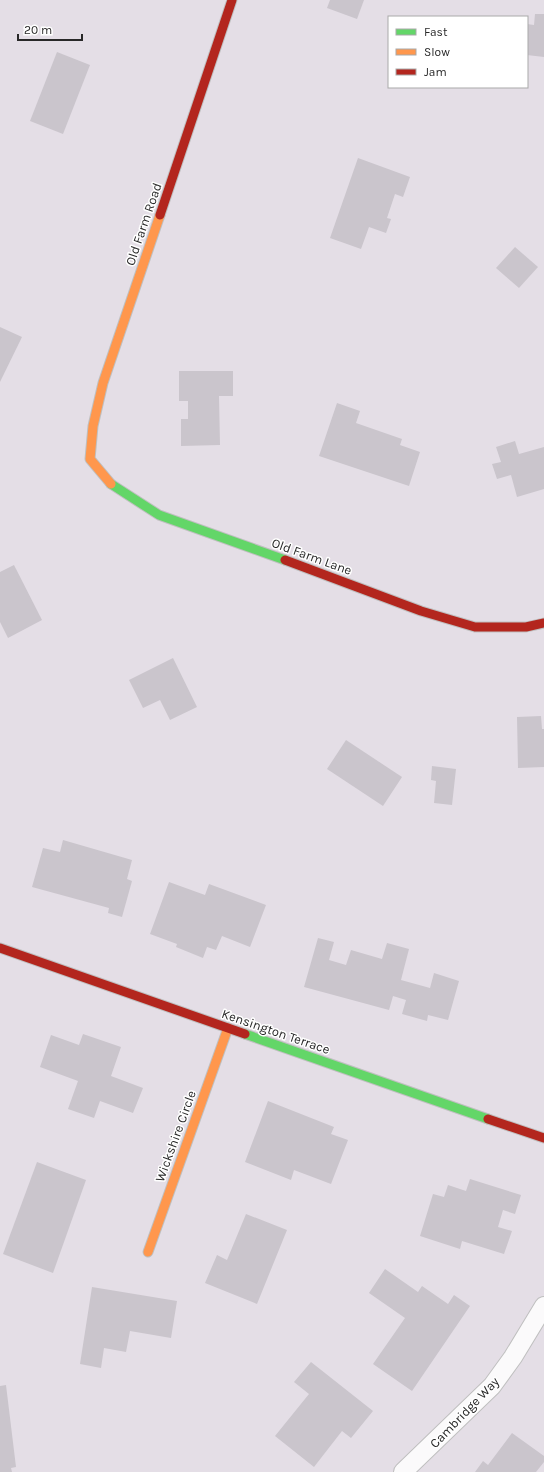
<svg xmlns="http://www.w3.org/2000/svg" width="544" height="1472" viewBox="0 0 544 1472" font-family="Karla,sans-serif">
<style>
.building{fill:#cac5cc}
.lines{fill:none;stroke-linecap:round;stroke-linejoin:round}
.street-casing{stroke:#bfbfbf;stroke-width:20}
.fast-casing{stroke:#bfbfbf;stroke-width:11}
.slow-casing{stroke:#bfbfbf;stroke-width:11}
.jam-casing{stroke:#bfbfbf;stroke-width:11}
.street{stroke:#fbfafb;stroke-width:18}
.fast{stroke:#63d668;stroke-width:9}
.slow{stroke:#ff974d;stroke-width:9}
.jam{stroke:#b3261e;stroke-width:9}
.labels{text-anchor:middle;stroke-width:3;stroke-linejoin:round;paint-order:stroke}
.street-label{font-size:13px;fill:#282828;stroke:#fff}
</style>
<rect width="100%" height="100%" fill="#e4dee6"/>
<g class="building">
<polygon points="330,0 364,0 357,19 327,8"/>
<polygon points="535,14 544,14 544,57 527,55 527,24 534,25"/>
<polygon points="57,52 90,65 63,134 30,121"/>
<polygon points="358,158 410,177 403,197 395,194 387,218 391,219 386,233 369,227 361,249 330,238"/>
<polygon points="515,247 538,267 519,288 496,268"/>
<polygon points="0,327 22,337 0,382"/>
<polygon points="179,371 233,371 233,396 219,396 220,445 181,446 181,419 188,419 188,401 179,401"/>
<polygon points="337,403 360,411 356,423 402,439 400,445 420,452 409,486 319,456"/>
<polygon points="515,441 519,454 544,447 544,489 517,497 511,475 497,479 492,464 501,462 496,447"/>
<polygon points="14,565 42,620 8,638 0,622 0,572"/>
<polygon points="173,658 197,707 170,720 160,700 143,708 129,680"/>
<polygon points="541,716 542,729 544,729 544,767 518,768 517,717"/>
<polygon points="346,740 402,777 383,806 327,769"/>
<polygon points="432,766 456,769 452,805 434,803 436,781 431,780"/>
<polygon points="63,840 132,860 127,879 132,881 122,917 108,913 109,908 32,887 43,848 60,852"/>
<polygon points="169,882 205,895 209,884 266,905 250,947 222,936 216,950 207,947 203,958 176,947 177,944 150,934"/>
<polygon points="318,938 334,942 329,960 346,965 351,950 382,959 387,943 409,949 401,980 430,988 434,973 459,981 448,1020 428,1015 427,1021 402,1014 406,1000 393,996 389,1010 304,987"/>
<polygon points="83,1034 121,1047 111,1076 143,1088 133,1113 100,1101 94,1118 68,1109 78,1081 40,1067 51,1035 79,1045"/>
<polygon points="268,1101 334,1127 331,1134 348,1140 331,1184 294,1170 291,1180 245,1162"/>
<polygon points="37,1162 86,1180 53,1273 3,1254"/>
<polygon points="470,1179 521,1195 515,1214 503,1210 498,1227 512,1231 504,1254 462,1241 460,1249 420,1236 433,1194 444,1197 448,1185 466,1191"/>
<polygon points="246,1214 287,1230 257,1304 205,1283 217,1255 227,1260"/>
<polygon points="385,1269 418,1292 422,1286 448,1304 454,1295 470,1306 412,1391 373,1364 405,1318 369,1293"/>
<polygon points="92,1287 177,1301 171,1338 130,1331 126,1352 104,1348 101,1368 80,1364"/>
<polygon points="311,1362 373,1411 351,1438 342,1431 314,1467 275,1436 309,1394 294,1382"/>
<polygon points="6,1385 16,1467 11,1468 12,1472 0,1472 0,1386"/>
<polygon points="512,1433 544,1456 544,1462 536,1472 475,1472 483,1461 488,1465"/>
</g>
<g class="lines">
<defs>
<polyline id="street" points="403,1472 492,1386 513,1357 544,1306"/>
<g id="fast">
<polyline points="111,484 159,515 285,560"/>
<polyline points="245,1034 488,1119"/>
</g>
<g id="slow">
<polyline points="111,484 90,459 93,426 103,383 160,215"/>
<polyline points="148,1252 228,1028"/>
</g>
<g id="jam">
<polyline points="160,215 232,0"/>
<polyline points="285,560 421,611 475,627 526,627 544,623"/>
<polyline points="0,948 245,1034"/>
<polyline points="488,1119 544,1138"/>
</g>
</defs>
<use href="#street" class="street-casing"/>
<use href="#fast" class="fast-casing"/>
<use href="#slow" class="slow-casing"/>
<use href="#jam" class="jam-casing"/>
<use href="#street" class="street"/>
<use href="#fast" class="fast"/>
<use href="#slow" class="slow"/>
<use href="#jam" class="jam"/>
</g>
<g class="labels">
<g class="street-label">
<text transform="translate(143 224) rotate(-71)" y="5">Old Farm Road</text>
<text transform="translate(312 556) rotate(20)" y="5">Old Farm Lane</text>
<text transform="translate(276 1031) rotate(19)" y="5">Kensington Terrace</text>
<text transform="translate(175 1136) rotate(-70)" y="5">Wickshire Circle</text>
<text transform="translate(464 1412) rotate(-46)" y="5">Cambridge Way</text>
</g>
</g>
<rect x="388" y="16" width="140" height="72" fill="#ffffff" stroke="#a9a9a9"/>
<rect x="396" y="29" width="20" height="6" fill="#63d668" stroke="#a9a9a9"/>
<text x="424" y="36" font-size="12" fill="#282828">Fast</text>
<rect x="396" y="49" width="20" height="6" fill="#ff974d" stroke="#a9a9a9"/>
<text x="424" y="56" font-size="12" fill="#282828">Slow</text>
<rect x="396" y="69" width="20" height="6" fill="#b3261e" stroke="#a9a9a9"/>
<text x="424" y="76" font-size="12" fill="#282828">Jam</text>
<path d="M18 34v6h64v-6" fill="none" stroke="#282828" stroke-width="2"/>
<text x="24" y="34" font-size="12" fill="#282828" stroke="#ffffff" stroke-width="3" paint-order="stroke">20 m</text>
</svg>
